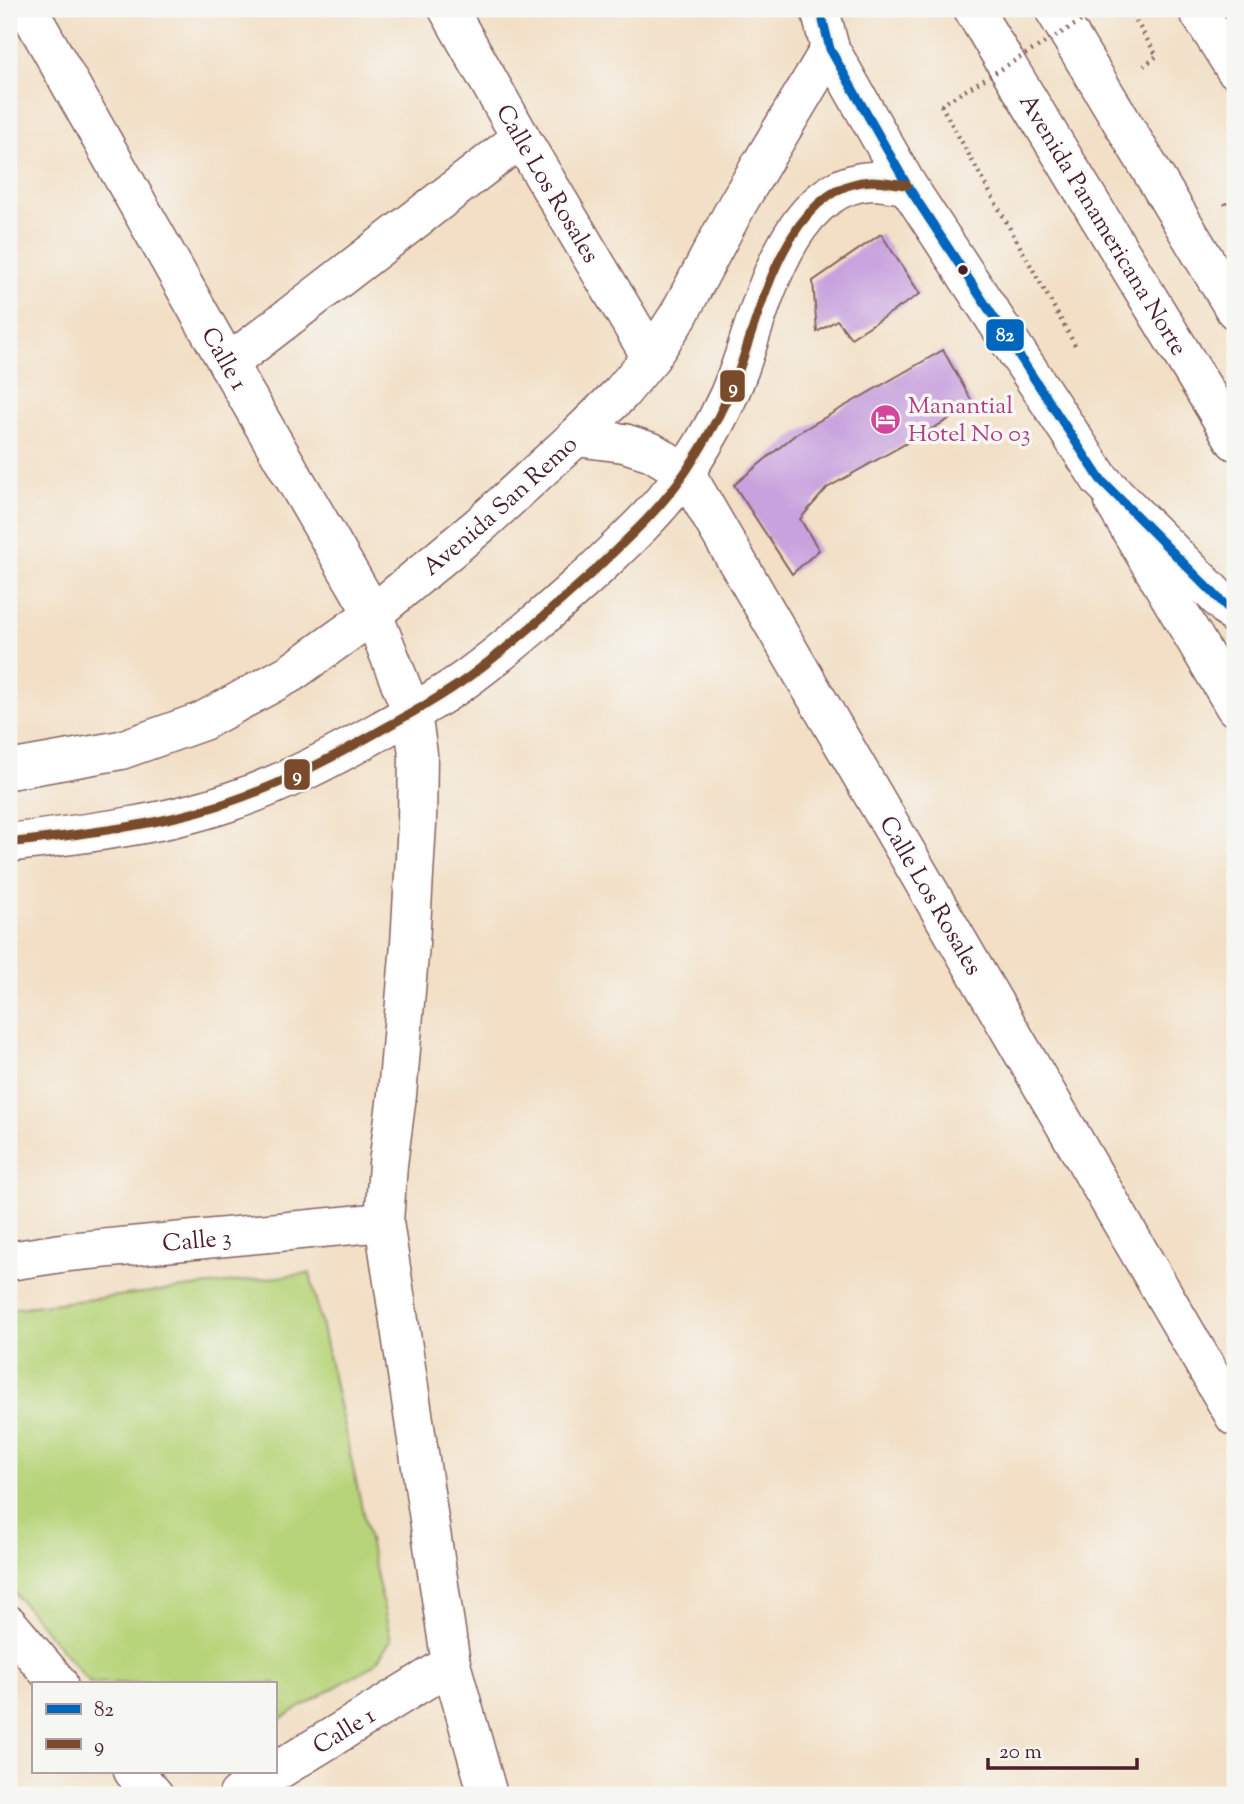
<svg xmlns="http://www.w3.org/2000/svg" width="1244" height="1804" viewBox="0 0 1244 1804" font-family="'Sorts Mill Goudy',serif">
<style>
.green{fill:#b8d47a;stroke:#817a52;stroke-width:2}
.building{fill:#c8a2de}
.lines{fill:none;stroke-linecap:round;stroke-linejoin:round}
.minor-casing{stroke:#856261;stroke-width:41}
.major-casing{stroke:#856261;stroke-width:41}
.highway-casing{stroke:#856261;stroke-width:41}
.path{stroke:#856261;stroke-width:4.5;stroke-dasharray:2 5;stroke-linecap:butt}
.minor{stroke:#fff;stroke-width:38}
.major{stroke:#fff;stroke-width:38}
.highway{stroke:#fff;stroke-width:38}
.path-bridge{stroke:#856261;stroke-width:4.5;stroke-dasharray:2 5;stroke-linecap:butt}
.bus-1-casing{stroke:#f6f6f2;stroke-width:14}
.bus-2-casing{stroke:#f6f6f2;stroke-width:14}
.bus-1{stroke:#0065bd;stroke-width:9}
.bus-2{stroke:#7a4b2a;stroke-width:9}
.bus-dot{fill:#4a1f2b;stroke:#f6f6f2;stroke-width:2.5}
.labels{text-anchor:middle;stroke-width:7;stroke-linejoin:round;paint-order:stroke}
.street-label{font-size:24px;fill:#4a1f2b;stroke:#f6f6f2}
.hotel-label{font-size:24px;fill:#b23c85;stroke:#f6f6f2;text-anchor:start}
.line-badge{stroke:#f6f6f2;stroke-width:2.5}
.badge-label{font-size:19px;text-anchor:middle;font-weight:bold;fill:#fff}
</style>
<rect width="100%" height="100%" fill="#f6f6f2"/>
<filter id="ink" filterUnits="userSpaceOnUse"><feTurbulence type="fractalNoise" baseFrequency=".0143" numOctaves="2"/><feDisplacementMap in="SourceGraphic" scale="14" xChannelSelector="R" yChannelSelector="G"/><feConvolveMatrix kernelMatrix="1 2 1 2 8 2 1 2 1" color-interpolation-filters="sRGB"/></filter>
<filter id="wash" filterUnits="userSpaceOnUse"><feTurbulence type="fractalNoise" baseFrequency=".00686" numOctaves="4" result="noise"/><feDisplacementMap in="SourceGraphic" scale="28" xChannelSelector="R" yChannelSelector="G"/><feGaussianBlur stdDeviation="1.57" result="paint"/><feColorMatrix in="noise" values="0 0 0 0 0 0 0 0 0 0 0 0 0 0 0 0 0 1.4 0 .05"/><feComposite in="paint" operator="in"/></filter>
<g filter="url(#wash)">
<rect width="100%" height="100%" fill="#f2dfc5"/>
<polygon class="green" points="310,1273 391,1640 375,1664 275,1722 275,1683 90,1683 9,1587 9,1309"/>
<g id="blocks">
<g class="building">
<polygon points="881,234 920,294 851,338 837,320 817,332 813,281"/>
<polygon points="943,350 974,405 827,488 800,519 819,550 792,574 734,485 796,434"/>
</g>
</g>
</g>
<g filter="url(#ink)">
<use href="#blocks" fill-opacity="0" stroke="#856261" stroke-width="2"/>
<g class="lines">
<defs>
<g id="minor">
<path id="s1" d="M 28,9 L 228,364 L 373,614 L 412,713 L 418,754 L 417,823 L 410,944 L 397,1095 L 388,1164 L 384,1222 L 451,1664 L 488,1795"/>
<path id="s2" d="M 448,9 L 521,138 L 651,357"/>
<polyline points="1197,9 1235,69"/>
<polyline points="228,364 521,138"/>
<path id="s3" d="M 576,437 L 624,443 L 652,452 L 685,472 L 1235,1417"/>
<polyline points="1114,502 1235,707"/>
<path id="s4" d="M 9,1261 L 68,1252 L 384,1222"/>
<polyline points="9,1625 58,1683"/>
<polyline points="133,1771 154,1795"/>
<path id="s5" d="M 238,1795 L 451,1664"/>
</g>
<g id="major">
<path id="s6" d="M 9,770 L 121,750 L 203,721 L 291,673 L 373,614 L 480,525 L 576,437 L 621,393 L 651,357 L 678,316 L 738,203 L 830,49 L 907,185 L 1100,479"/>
<path d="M 9,843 C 80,834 158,826 226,803 C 281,785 332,758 383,729 C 412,713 443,696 470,676 C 513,644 553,608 593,572 C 625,541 661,509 686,471 C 707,440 726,405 739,370 C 761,309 788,184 872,181 C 883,181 896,184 907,185"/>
</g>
<g id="highway">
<polyline points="820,9 830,49"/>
<path id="s7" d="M 973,9 L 1235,441"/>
<polyline points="1054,9 1235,310"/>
<polyline points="1100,479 1235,615"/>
</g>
</defs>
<use href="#minor" class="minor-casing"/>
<use href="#major" class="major-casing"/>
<use href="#highway" class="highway-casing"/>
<g class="path">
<polyline points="1129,9 1157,56 1144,66"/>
<polyline points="941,105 1075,345"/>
<polyline points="1225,203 1226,205 1235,200"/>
</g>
<use href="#minor" class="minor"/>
<use href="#major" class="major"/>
<use href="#highway" class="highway"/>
<polyline class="path-bridge" points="941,105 1101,9"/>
<defs>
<polyline id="bus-1" points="823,21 830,49 907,185 1100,479 1235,615"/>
<path id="bus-2" d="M 9,843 C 80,834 158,826 226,803 C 281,785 332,758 383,729 C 412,713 443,696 470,676 C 513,644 553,608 593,572 C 625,541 661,509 686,471 C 707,440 726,405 739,370 C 761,309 788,184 872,181 C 883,181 896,184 907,185"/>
</defs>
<use href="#bus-1" class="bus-1-casing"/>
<use href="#bus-2" class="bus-2-casing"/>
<use href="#bus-1" class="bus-1"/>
<use href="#bus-2" class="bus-2"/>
</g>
</g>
<defs>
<symbol id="hotel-disc" viewBox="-11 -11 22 22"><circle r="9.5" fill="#d1479c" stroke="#f6f6f2"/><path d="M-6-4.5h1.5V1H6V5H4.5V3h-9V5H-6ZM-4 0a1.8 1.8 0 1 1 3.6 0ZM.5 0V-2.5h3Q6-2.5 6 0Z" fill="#fff"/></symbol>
</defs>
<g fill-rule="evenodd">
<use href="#hotel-disc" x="868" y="402" width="35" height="35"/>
</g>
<circle class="bus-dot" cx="963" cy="270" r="6"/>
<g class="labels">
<g class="street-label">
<text dy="8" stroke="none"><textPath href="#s2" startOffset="201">Calle Los Rosales</textPath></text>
<text dy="8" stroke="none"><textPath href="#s7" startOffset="252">Avenida Panamericana Norte</textPath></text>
<text dy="8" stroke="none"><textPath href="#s1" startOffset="401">Calle 1</textPath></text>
<text dy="8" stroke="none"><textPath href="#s6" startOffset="569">Avenida San Remo</textPath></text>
<text dy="8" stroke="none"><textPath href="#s3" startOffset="606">Calle Los Rosales</textPath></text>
<text dy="8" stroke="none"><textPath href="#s4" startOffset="189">Calle 3</textPath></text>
<text dy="8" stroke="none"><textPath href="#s5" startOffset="124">Calle 1</textPath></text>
</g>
<g class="hotel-label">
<text x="908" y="413">Manantial<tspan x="908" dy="28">Hotel No 03</tspan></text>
</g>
</g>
<g class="line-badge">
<rect x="985" y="318" width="40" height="34" rx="7" fill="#0065bd"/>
<rect x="719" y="369" width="27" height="34" rx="7" fill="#7a4b2a"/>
<rect x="283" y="758" width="28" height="33" rx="7" fill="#7a4b2a"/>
</g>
<g class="badge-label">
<text x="1005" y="341">82</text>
<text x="733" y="393">9</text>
<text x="297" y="781">9</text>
</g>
<rect width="1244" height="1804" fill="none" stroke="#f6f6f2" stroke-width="35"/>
<rect x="32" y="1682" width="245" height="91" fill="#f6f6f2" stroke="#b1a0a2" stroke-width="2"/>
<rect x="46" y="1704" width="35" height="10" fill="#0065bd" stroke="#b1a0a2" stroke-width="2"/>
<text x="94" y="1716" font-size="21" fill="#4a1f2b">82</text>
<rect x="46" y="1739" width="35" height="10" fill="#7a4b2a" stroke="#b1a0a2" stroke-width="2"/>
<text x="94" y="1752" font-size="21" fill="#4a1f2b">9</text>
<path d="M988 1758v10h149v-10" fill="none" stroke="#4a1f2b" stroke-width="3.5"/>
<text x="999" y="1758" font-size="21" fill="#4a1f2b" stroke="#f6f6f2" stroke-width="5" paint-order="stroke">20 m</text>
</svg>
